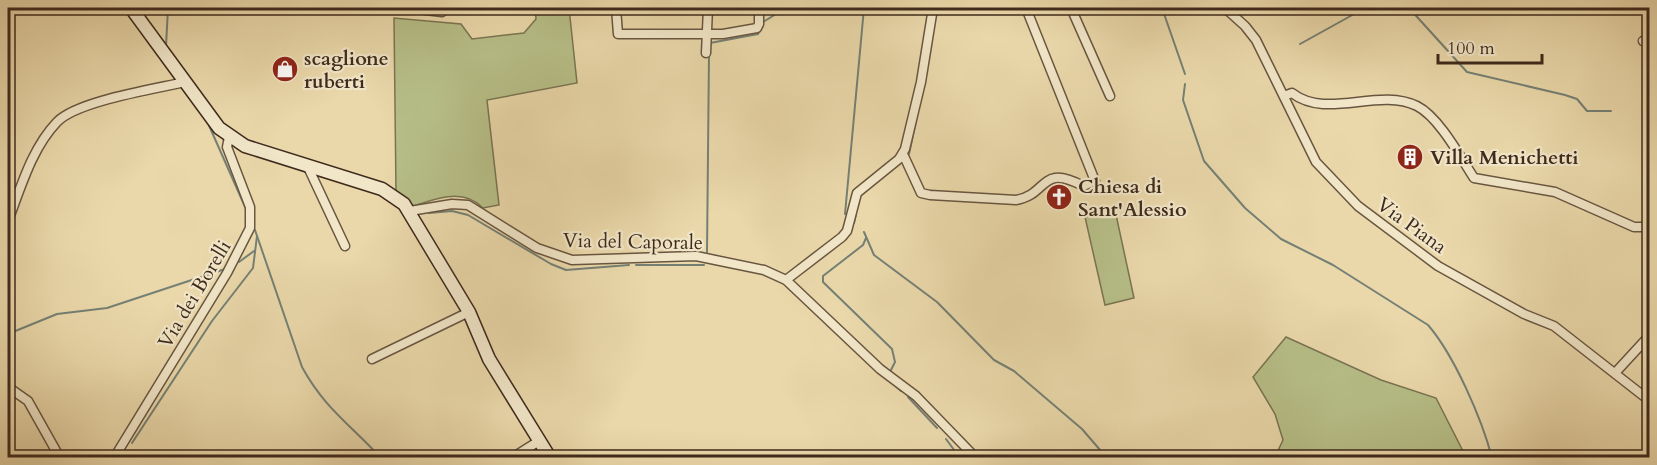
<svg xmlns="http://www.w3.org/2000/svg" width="1657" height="465" viewBox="0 0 1657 465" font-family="Cardo,serif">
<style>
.green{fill:#b7bf88;stroke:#7a7452;stroke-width:1.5}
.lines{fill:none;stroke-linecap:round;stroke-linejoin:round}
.stream{stroke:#758075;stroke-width:2}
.street-casing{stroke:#695640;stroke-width:11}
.secondary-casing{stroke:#3e2a1d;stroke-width:15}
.street{stroke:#f1e6c8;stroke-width:8}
.secondary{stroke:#f1e6c8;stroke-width:12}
.labels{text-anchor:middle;stroke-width:4.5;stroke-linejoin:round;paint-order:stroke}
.poi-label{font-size:20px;font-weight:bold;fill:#3e2a1d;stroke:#f1e6c8;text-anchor:start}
.street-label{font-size:20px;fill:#3e2a1d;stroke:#f1e6c8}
</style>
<rect width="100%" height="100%" fill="#ead8aa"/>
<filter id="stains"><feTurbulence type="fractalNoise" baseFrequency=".00333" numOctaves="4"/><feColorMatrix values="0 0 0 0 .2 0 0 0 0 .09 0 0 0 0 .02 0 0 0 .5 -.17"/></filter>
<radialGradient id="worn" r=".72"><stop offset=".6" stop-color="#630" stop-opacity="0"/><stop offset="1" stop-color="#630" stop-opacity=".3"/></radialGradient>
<g class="green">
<path d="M 535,8 L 569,8 L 577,83 L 487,100 L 499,205 L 483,208 C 464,188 437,198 413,206 L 396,192 L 394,18 L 461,24 L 472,39 L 524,33 L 536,19 Z"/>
<polygon points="1115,210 1134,298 1105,305 1085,217"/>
<polygon points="1286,337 1381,380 1436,398 1466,457 1275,457 1283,440 1275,414 1253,377"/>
</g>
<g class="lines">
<g class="stream">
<polyline points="1162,8 1185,74"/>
<polyline points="1409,8 1467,72 1565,95 1577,99 1587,111 1611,111"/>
<polyline points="710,43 758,34 763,22 786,8"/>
<polyline points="1300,44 1365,8"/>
<polyline points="166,46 168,8"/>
<path d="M 1185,84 L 1183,100 L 1204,161 L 1245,208 L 1281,239 L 1333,265 L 1428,325 C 1454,355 1482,419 1492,458"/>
<polyline points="207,121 246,209"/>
<polyline points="909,154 916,121"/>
<polyline points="429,213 452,211 468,215 551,264 566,270 629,265"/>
<polyline points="845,214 864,8"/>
<polyline points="854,223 856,214"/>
<path d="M 255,230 L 302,367 C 325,409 350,424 381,458"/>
<polyline points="864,232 874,255 937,302 994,360 1014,371 1082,429 1107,458"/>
<polyline points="866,238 863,245 823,276 823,282 892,349 895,362 890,372"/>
<polyline points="707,252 709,54"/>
<polyline points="239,262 254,251"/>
<polyline points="636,265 704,265"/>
<polyline points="8,334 57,314 107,308 225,269"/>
<polyline points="890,381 901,391"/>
<polyline points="908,397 937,428"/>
<polyline points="946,439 960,458"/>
<polyline points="132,443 212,321 253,268 257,236"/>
</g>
<defs>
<g id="street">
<polyline points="409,8 442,12 442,8"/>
<polyline points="616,8 618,34 723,34 757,28 759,24 759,8"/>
<polyline points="1071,8 1110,96"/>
<polyline points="1225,8 1245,26 1256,40 1316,162 1358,206 1438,266 1524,314 1554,326 1650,401"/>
<polyline points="1643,41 1650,37"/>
<polyline points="706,53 708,8"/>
<path d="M 1284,96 L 1292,93 C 1327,120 1378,87 1417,106 C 1439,117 1461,158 1474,178 L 1555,192 L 1634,227 L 1650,227"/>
<path d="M 903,154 L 921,193 L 930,195 L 1016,200 C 1048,195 1040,163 1083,186 L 1095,181 L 1026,8"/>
<polyline points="307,165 345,246"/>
<polyline points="410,211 452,204 468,205 537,248 572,260 696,256 764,270 786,280 880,369 916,396 976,458"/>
<path d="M 8,221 C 21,187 32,148 57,122 C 77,101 155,89 185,82"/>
<polyline points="786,280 842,237 847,231 857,193 899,159 905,149 921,82 933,8"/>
<polyline points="372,359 469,312"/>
<polyline points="1615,373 1650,335"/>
<polyline points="8,387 28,401 60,458"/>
<polyline points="114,458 227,273 250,228 250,207 227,147 229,137"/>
<polyline points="512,458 539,441"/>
</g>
<polyline id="secondary" points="131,8 219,128 245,146 382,189 404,204 469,312 489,359 550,458"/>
</defs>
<use href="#street" class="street-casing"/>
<use href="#secondary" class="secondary-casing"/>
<use href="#street" class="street"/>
<use href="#secondary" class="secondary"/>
</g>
<defs>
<symbol id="shop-disc" viewBox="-11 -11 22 22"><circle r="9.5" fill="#8f2418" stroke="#f1e6c8"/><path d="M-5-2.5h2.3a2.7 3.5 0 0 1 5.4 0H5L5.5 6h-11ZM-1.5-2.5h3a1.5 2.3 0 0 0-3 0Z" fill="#fff"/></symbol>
<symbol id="building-disc" viewBox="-11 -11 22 22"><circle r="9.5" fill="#8f2418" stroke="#f1e6c8"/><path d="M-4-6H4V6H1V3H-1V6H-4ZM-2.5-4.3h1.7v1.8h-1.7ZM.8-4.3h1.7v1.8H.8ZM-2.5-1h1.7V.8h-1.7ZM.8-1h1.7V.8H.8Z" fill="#fff"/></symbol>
<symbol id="church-disc" viewBox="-11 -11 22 22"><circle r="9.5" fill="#8f2418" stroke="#f1e6c8"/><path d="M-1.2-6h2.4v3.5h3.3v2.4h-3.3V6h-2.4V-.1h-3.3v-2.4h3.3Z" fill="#fff"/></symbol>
</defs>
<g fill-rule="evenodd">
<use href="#shop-disc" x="270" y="54" width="30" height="30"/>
<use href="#building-disc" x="1395" y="142" width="30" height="30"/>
<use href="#church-disc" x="1044" y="182" width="30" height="30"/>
</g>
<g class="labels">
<g class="poi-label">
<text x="304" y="65">scaglione<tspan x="304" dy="23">ruberti</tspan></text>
<text x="1430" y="164">Villa Menichetti</text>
<text x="1078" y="193">Chiesa di<tspan x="1078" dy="23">Sant'Alessio</tspan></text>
</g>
<g class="street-label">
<text transform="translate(1412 225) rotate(36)" y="7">Via Piana</text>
<text transform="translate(633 241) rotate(1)" y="7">Via del Caporale</text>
<text transform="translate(194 294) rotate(-59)" y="7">Via dei Borelli</text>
</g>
</g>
<rect width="1657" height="465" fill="none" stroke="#ead8aa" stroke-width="30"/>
<rect x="9" y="9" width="1639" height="447" fill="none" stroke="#3e2a1d" stroke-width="3"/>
<rect x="15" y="15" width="1627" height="435" fill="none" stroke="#3e2a1d" stroke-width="1.5"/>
<path d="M1438 54v9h104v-9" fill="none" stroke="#3e2a1d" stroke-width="3"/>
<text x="1447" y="54" font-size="18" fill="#3e2a1d" stroke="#f1e6c8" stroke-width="4.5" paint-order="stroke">100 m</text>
<rect width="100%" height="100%" filter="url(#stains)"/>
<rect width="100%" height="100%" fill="url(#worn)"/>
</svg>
